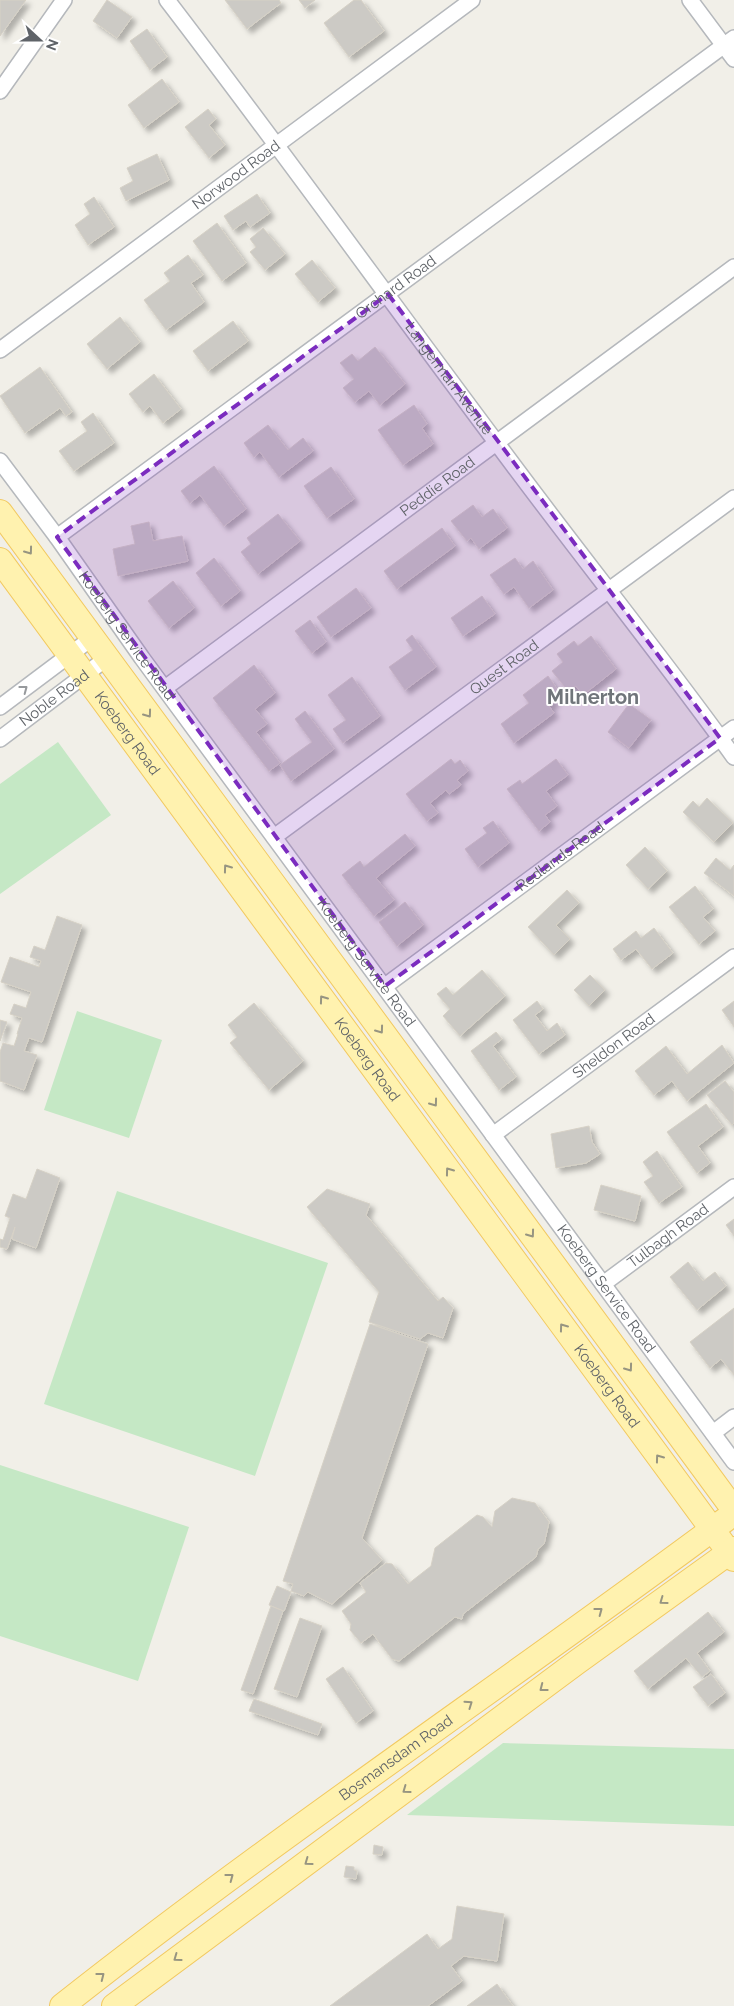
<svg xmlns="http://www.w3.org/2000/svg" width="734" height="2006" viewBox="0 0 734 2006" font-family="Raleway,sans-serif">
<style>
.green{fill:#c5e8c5}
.building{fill:#cccac5;stroke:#d6d1c6;filter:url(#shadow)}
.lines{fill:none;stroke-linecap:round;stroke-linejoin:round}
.minor-casing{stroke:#b5b8bc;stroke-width:18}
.primary-casing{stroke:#f2c960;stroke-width:26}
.minor{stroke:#fff;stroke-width:15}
.primary{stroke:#fff2af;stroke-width:24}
.oneway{stroke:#979581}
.oneway2{stroke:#979a9d}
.marked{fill:#7b2cbf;fill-opacity:0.2;stroke:#7b2cbf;stroke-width:4;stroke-dasharray:10 6;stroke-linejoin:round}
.labels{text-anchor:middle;stroke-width:4;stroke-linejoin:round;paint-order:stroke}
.street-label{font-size:15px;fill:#5f6368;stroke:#fff}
.district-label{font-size:20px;font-weight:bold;fill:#70757a;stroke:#fff}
</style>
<defs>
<filter id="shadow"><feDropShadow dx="4.5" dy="4.5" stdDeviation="2.5" flood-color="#0004"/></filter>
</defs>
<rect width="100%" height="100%" fill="#f1efe8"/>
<g class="green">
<polygon points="58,742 111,815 0,894 0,784"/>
<polygon points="77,1011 162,1040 129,1138 44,1110"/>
<polygon points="117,1191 328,1263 255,1476 44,1404"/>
<polygon points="0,1465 189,1527 138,1681 0,1636"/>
<polygon points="503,1743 734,1749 734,1826 407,1815"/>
</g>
<g class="building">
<polygon points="0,0 26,0 0,36"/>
<polygon points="107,0 132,17 117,38 93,21"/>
<polygon points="225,0 279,0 281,3 247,29"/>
<polygon points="299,0 315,0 305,8"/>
<polygon points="354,0 361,0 384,31 349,57 324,23"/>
<polygon points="147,29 167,57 150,70 130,41"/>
<polygon points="162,79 179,102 144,128 128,105"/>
<polygon points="208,109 216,119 209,125 225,145 209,158 185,127"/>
<polygon points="157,154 169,180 126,201 120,188 133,181 127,168"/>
<polygon points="257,194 270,213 250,227 246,221 233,230 224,216"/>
<polygon points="94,197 114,227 88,245 75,225 90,214 84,204"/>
<polygon points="217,223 246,263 222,281 193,241"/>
<polygon points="263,228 285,254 265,270 250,252 256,247 250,239"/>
<polygon points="188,255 203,275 191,283 204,302 166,330 144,300 170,281 164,273"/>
<polygon points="312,260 335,288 318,302 295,274"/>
<polygon points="120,317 140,342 107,369 87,344"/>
<polygon points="233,321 248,341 208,371 193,351"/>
<polygon points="375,347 405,384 380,405 369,391 355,402 343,388 354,379 340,363 352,354 358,361"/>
<polygon points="40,367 72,412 66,416 60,408 25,433 0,396"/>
<polygon points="154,374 181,409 163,423 150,406 143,412 129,394"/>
<polygon points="414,405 427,424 422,428 433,444 403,465 378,430"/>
<polygon points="93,413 114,443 74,471 59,451 87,431 81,422"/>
<polygon points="268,425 288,450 303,438 313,451 279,477 260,452 254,457 244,443"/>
<polygon points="214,466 246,509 224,526 200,495 190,503 181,491"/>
<polygon points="331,467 354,499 327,518 304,486"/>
<polygon points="473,505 482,517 493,509 507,528 479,549 471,538 467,541 451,521"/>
<polygon points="278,514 300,541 258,574 241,552 251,544 247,538"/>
<polygon points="149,522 153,541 182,536 188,561 118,576 113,549 135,544 131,526"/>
<polygon points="442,528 455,546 397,589 384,571"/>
<polygon points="214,558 240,591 221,606 196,573"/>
<polygon points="515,558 523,569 533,561 553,590 529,608 514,587 504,594 490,575"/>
<polygon points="173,581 194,608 169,628 148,601"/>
<polygon points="356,588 371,608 331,637 317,617"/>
<polygon points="482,596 495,614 463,636 451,618"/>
<polygon points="310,620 326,642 312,653 295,631"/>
<polygon points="412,635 436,667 405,690 389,667 413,650 406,640"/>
<polygon points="591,636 616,669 583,695 576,686 568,691 552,671 563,662 557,654 574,641 578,646"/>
<polygon points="254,665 275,693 255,709 267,724 256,732 280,763 269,771 213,698"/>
<polygon points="548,676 558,690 550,696 555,702 549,706 554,713 514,743 501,724 529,703 523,695"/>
<polygon points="352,677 380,716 343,743 333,729 346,720 328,695"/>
<polygon points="629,704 651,720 629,748 608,732"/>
<polygon points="305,711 334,749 291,781 280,765 312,742 295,719"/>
<polygon points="451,759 455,764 460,760 468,771 457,780 461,785 449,794 446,790 430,803 438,813 427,821 406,794"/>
<polygon points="556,759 568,775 546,791 557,806 545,815 550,822 539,831 507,789 520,780 522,784"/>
<polygon points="707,798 733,823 714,842 683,812 693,801 699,807"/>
<polygon points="493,821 509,843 478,867 465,849 487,833 483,828"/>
<polygon points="405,834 415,846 376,878 394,900 374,916 342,875 360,861 364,867"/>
<polygon points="645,847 667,871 648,889 626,865"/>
<polygon points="716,858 730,870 734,865 734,896 704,873"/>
<polygon points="695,886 713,909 703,917 715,931 699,944 669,907"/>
<polygon points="567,890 579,903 556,925 570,939 554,955 528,927"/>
<polygon points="405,902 423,925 397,946 379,922"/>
<polygon points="57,916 82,925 42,1042 29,1038 24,1051 37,1055 24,1090 0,1081 0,1052 3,1043 14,1046 18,1034 17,1034 22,1018 10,1014 14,1004 26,1008 31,992 1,982 10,957 39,967 41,961 30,957 34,946 45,950"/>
<polygon points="654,928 673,953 652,969 636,949 621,960 613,949 636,931 641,938"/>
<polygon points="482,970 505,996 460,1036 443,1016 450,1009 437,994 446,987 453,995"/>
<polygon points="590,975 605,990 589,1006 574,990"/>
<polygon points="537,1001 543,1009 535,1015 547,1031 557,1023 565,1035 539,1054 513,1020"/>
<polygon points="734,1001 734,1027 722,1010"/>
<polygon points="254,1003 303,1061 269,1090 230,1043 237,1037 228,1025"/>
<polygon points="0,1020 7,1022 0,1041"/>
<polygon points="496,1032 502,1039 493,1046 516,1077 499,1090 471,1051"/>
<polygon points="722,1045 734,1063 687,1101 672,1081 654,1095 635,1071 666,1046 687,1074"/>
<polygon points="725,1081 734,1092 734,1123 732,1125 707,1095"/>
<polygon points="706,1104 723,1127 698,1146 710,1163 697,1173 667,1132"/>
<polygon points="589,1126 592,1142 600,1154 586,1163 556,1168 551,1134"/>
<polygon points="657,1151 682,1187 659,1203 644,1182 653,1176 643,1162"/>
<polygon points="37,1169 60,1178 36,1248 12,1239 15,1227 7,1249 0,1247 0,1239 3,1240 10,1218 5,1216 13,1194 26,1199"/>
<polygon points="601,1185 641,1196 635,1221 594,1210"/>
<polygon points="327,1189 370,1204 366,1215 438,1301 443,1297 453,1308 443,1338 428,1333 420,1339 369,1322 379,1292 307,1207"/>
<polygon points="734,1219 734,1236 726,1225"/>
<polygon points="688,1262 703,1281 715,1272 726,1286 697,1310 670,1277"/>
<polygon points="734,1308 734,1375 721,1359 710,1368 690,1342"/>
<polygon points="370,1324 428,1344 362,1538 382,1560 332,1604 308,1592 304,1596 291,1591 293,1584 283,1581"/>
<polygon points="512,1498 535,1503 549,1522 544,1544 538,1549 536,1557 463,1614 462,1619 455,1617 399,1661 392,1659 373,1634 361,1643 350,1630 351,1624 342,1611 366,1592 360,1583 386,1563 392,1564 408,1584 431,1566 435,1548 477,1515 483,1517 492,1527 495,1511"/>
<polygon points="277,1586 291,1592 284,1611 269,1605"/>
<polygon points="271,1606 283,1611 253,1694 241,1690"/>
<polygon points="708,1612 724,1632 697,1653 710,1671 702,1677 686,1658 648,1689 634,1671"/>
<polygon points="300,1618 322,1626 297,1697 274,1689"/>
<polygon points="343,1667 373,1711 356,1723 326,1679"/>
<polygon points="711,1674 725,1693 708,1706 693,1687"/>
<polygon points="254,1699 322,1724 318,1735 249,1711"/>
<polygon points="374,1845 383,1847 382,1855 373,1854"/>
<polygon points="346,1866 354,1867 354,1870 357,1871 356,1879 344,1877"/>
<polygon points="457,1906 504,1914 497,1961 464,1956 451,1966 462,1981 428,2006 330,2006 427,1934 438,1949 452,1939"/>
<polygon points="497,1984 513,2006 467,2006"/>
</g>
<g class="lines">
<defs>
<g id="minor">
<path id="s1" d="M 167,0 C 279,146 386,295 496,442 C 574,548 657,650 734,757"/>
<polyline points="690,0 734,59"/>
<polyline points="0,91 64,0"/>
<path id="s2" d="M 0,350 L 472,0"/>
<path id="s3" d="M 0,461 L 57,537 L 142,658 L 734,1462"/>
<path id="s4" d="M 57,537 L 734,38"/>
<path id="s5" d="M 165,688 L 734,267"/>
<polyline points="0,707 92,638"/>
<path id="s6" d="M 0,739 L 107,658"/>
<path id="s7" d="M 274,837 L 734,498"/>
<path id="s8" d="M 385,986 L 734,728"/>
<path id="s9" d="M 493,1135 L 734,957"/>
<path id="s10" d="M 603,1284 L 734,1187"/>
<polyline points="713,1433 734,1417"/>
</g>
<g id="primary">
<polyline points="0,512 734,1510"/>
<path id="s11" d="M 0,560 L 734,1559"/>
<path id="s12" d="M 62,2006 C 277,1836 505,1684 725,1520"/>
<polyline points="114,2006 577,1662 734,1549"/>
</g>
</defs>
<use href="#minor" class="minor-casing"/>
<use href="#primary" class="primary-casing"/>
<use href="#minor" class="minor"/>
<use href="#primary" class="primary"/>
</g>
<defs><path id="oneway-chevron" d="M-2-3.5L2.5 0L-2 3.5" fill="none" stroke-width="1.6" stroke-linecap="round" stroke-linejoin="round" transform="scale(1.25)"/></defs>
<g class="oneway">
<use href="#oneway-chevron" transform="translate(29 551) rotate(54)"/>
<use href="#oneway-chevron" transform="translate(148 714) rotate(54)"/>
<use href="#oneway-chevron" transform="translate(227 868) rotate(-126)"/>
<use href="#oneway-chevron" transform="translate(323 999) rotate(-126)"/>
<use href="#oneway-chevron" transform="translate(380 1030) rotate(54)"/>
<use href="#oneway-chevron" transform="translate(434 1103) rotate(54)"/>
<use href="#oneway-chevron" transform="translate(449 1171) rotate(-126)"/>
<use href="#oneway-chevron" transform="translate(531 1234) rotate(54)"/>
<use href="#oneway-chevron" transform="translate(563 1327) rotate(-126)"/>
<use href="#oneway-chevron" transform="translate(629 1368) rotate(54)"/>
<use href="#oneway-chevron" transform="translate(659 1458) rotate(-126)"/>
<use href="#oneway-chevron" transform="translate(663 1601) rotate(144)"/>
<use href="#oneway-chevron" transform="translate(599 1611) rotate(-37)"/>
<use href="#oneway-chevron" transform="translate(543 1688) rotate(142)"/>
<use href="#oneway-chevron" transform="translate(469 1704) rotate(-35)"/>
<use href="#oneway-chevron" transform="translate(406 1790) rotate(144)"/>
<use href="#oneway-chevron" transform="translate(308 1862) rotate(144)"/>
<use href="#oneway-chevron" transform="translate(230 1877) rotate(-37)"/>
<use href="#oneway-chevron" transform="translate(177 1958) rotate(144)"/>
<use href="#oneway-chevron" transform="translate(101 1976) rotate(-38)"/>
</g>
<use class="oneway2" href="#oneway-chevron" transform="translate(24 689) rotate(-37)"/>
<path class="marked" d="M 388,294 L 720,738 L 385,986 L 57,537 Z"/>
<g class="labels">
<g class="street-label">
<text dy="5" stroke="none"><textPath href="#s2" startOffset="294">Norwood Road</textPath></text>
<text dy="5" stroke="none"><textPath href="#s4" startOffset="421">Orchard Road</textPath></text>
<text dy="5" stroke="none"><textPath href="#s1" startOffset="472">Langerman Avenue</textPath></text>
<text dy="5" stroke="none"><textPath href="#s5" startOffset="339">Peddie Road</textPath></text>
<text dy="5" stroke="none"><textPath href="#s3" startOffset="216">Koeberg Service Road</textPath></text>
<text dy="5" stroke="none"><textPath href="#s7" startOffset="286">Quest Road</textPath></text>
<text dy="5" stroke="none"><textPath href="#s6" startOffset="68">Noble Road</textPath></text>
<text dy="5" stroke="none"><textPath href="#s11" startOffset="215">Koeberg Road</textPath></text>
<text dy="5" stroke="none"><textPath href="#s8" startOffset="218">Redlands Road</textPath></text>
<text dy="5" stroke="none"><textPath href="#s3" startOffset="621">Koeberg Service Road</textPath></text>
<text dy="5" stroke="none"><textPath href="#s9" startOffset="150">Sheldon Road</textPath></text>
<text dy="5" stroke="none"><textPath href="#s11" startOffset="620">Koeberg Road</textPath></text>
<text dy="5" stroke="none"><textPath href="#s10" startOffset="81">Tulbagh Road</textPath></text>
<text dy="5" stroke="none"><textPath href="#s3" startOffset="1026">Koeberg Service Road</textPath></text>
<text dy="5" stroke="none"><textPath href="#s11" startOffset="1025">Koeberg Road</textPath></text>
<text dy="5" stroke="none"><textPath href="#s12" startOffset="416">Bosmansdam Road</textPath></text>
</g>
<g class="district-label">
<text x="593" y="704">Milnerton</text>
</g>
</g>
<g transform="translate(40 40) rotate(111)" stroke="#ffffff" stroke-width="4" paint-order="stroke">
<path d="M0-4L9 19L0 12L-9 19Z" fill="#5f6368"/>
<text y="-8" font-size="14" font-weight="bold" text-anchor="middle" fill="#5f6368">N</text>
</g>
</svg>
